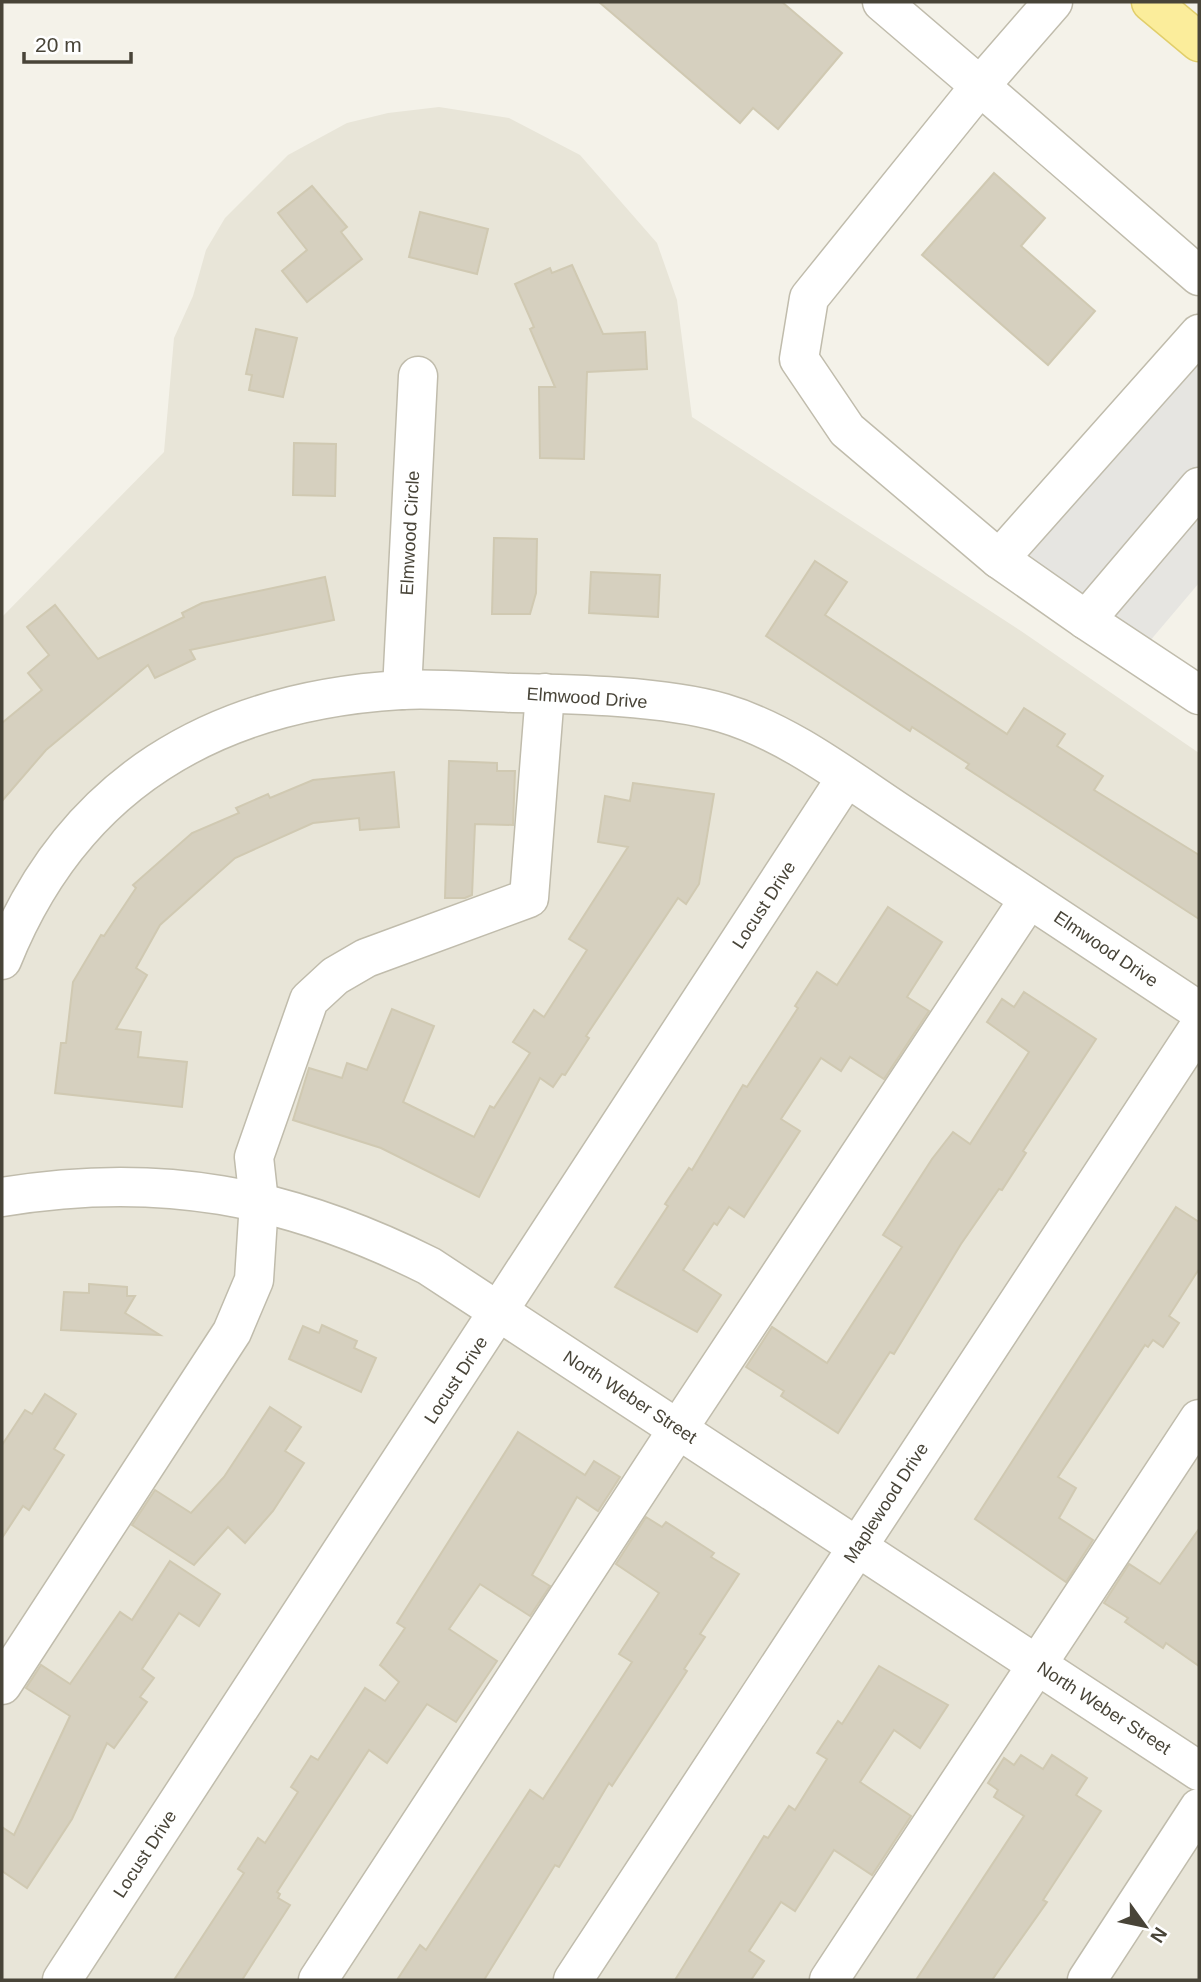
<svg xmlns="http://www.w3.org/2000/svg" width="1201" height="1982" viewBox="0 0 1201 1982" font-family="Helvetica,sans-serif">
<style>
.residential{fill:#e8e5d8}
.parking{fill:#e6e5e1}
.building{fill:#d6d0bf;stroke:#d0c9b2;stroke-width:2}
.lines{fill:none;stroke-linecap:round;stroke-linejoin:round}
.minor-casing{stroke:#c0bcac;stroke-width:41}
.major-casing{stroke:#e1ce6b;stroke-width:41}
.minor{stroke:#fff;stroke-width:38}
.major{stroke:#fbed9b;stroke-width:38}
.labels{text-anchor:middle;stroke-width:7;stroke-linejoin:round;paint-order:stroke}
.street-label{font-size:18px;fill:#484438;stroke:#fff}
</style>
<rect width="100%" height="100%" fill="#f4f2e9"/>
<polygon class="residential" points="439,107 509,118 580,155 657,243 677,300 692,417 1021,631 1199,753 1199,1980 2,1980 2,617 164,452 174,338 193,296 206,250 225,218 288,155 347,123 388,113"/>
<polygon class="parking" points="1199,310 1199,583 1127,668 992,554"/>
<g class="building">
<polygon points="599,2 782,2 842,53 778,129 753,108 740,123"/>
<polygon points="994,173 1045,218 1021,246 1095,311 1048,365 922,255"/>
<polygon points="312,186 347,227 341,232 362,259 307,302 282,271 307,250 278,213"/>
<polygon points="420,212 488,229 477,274 409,257"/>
<polygon points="572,265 603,334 645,332 647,369 587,372 584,459 540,458 539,387 555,387 530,329 534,327 515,284 550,268 552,273"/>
<polygon points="256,329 297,338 283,397 249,390 252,375 246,374"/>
<polygon points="294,443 336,444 335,496 293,495"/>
<polygon points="494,538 537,539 536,593 530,614 492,614"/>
<polygon points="815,561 847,582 825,615 1007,734 1024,708 1065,734 1057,746 1103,776 1094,790 1199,855 1199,919 966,768 969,764 912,727 910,731 766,636"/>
<polygon points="591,572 660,575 658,617 589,613"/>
<polygon points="325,577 334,620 190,650 195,659 155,678 148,665 46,750 2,801 2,723 42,690 28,673 49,655 27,627 55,605 98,659 184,617 182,613 202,603"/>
<polygon points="449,761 497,763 497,771 515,771 513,825 475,824 472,895 465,898 445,898"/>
<polygon points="394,772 399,827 360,830 359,818 313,823 235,858 160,925 136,968 147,975 116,1029 141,1032 138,1057 187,1062 182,1107 55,1093 61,1043 66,1043 73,982 101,935 104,936 136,888 133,885 192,833 239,813 236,808 268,794 270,798 313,780"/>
<polygon points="633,783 714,794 699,884 686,904 678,898 586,1036 589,1038 565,1075 562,1074 553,1087 540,1078 479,1197 381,1148 293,1120 309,1068 342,1078 347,1063 367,1070 392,1009 434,1026 403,1102 474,1137 490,1106 494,1108 530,1053 513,1042 534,1010 544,1017 587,950 569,939 628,847 598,842 605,796 630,801"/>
<polygon points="888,907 942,942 907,997 929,1011 884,1079 850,1057 841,1071 821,1058 781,1119 800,1131 744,1217 729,1207 717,1225 714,1223 683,1270 721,1295 697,1332 615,1287 668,1206 665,1204 689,1168 692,1170 743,1085 747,1087 798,1008 795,1006 817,972 837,985"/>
<polygon points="1024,992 1096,1039 1023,1151 1026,1153 1002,1190 999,1189 961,1244 894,1354 890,1352 838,1433 781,1396 784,1391 746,1367 772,1327 827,1363 902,1247 883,1235 932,1159 953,1132 970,1144 1029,1052 987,1022 1002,999 1014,1007"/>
<polygon points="1176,1207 1199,1222 1199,1269 1169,1316 1179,1323 1163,1347 1153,1340 1148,1347 1145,1345 1058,1477 1076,1488 1059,1518 1093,1540 1066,1582 975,1519"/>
<polygon points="89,1284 127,1287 127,1296 135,1296 125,1313 160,1335 61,1330 64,1292 89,1293"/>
<polygon points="322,1325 357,1341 354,1348 376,1358 361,1392 289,1359 303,1326 319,1333"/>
<polygon points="45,1394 76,1414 54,1449 64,1455 29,1510 23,1506 2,1538 2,1445 25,1410 32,1414"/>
<polygon points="270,1407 301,1427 285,1451 304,1463 273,1511 245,1543 228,1527 194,1565 132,1525 155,1490 191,1513 224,1477"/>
<polygon points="518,1432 585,1475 594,1461 620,1477 598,1511 577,1497 532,1575 550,1586 530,1616 480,1584 449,1629 497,1661 456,1722 427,1704 387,1763 369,1750 277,1892 280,1894 278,1898 290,1905 242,1980 174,1980 244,1873 238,1869 258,1838 265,1843 298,1792 291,1787 311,1756 318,1760 365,1688 385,1701 399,1682 380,1665 405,1628 397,1623"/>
<polygon points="646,1517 662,1527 666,1522 714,1553 711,1557 739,1574 700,1634 705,1637 684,1669 687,1671 612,1786 609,1783 559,1867 555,1865 484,1980 397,1980 420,1945 426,1950 530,1790 543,1799 632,1662 619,1654 659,1593 616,1564"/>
<polygon points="1199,1529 1199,1666 1166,1643 1163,1648 1125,1622 1128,1618 1104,1603 1129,1564 1160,1584"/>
<polygon points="170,1561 220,1594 199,1626 179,1613 142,1669 154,1678 140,1697 147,1702 114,1748 107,1743 72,1819 27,1888 2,1871 2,1827 14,1835 70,1716 26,1688 41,1665 70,1684 120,1612 132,1620"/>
<polygon points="879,1666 948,1705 920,1748 894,1730 860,1782 911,1816 872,1875 834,1850 795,1911 781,1902 749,1951 764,1961 751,1980 675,1980 764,1836 768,1838 789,1806 795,1810 827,1759 817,1753 838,1721 842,1724"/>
<polygon points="1021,1755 1043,1769 1052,1755 1087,1778 1076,1795 1101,1811 1043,1900 1047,1902 992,1980 916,1980 1024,1816 994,1797 998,1790 988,1783 1004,1758 1014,1765"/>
</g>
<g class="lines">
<defs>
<g id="minor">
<polyline points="882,2 980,86 1053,2"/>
<polyline points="1199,487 1086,620 1199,695"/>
<polyline points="999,559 847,430 799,359 809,298 980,86 1199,276"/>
<polyline points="1086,620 999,559 1199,334"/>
<polyline points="402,690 418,376"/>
<path d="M 2,960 C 73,783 214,701 401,690 C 438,688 476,692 513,693 C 574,694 665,696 723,713 C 791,733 853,783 912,821 C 1008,884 1103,948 1199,1011"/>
<path d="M 2,1197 C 159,1171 287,1195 429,1266 L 1199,1771"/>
<polyline points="2,1685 232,1332 254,1280 259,1202 254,1157 309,1000 335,976 366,958 529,898 545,693"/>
<polyline points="62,1980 846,778"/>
<polyline points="318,1980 678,1429 1029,899"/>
<polyline points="573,1980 1199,1027"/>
<polyline points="829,1980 1199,1419"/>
<polyline points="1087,1980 1199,1808"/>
</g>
<polyline id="major" points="1151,2 1199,42"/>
</defs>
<use href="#minor" class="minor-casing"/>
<use href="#major" class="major-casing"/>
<use href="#minor" class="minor"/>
<use href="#major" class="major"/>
</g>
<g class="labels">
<g class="street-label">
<text transform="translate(410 533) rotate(-87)" y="6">Elmwood Circle</text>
<text transform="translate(587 698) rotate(4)" y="6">Elmwood Drive</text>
<text transform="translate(764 905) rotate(-57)" y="6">Locust Drive</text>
<text transform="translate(1106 949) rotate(34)" y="6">Elmwood Drive</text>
<text transform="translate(456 1380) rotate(-57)" y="6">Locust Drive</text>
<text transform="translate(630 1397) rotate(33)" y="6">North Weber Street</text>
<text transform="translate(886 1503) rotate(-57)" y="6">Maplewood Drive</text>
<text transform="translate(1104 1708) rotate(33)" y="6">North Weber Street</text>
<text transform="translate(145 1854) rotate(-57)" y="6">Locust Drive</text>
</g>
</g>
<rect width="1201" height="1982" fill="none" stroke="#484438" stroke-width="7"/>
<g transform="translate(1145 1926) rotate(123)" stroke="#ffffff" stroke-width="5" paint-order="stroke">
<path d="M0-5L12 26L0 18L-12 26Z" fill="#484438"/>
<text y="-10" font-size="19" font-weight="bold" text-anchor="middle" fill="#484438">N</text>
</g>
<path d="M24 52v10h107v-10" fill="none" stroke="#484438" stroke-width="3.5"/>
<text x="35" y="52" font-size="21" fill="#484438" stroke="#ffffff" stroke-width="5" paint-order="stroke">20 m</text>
</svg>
